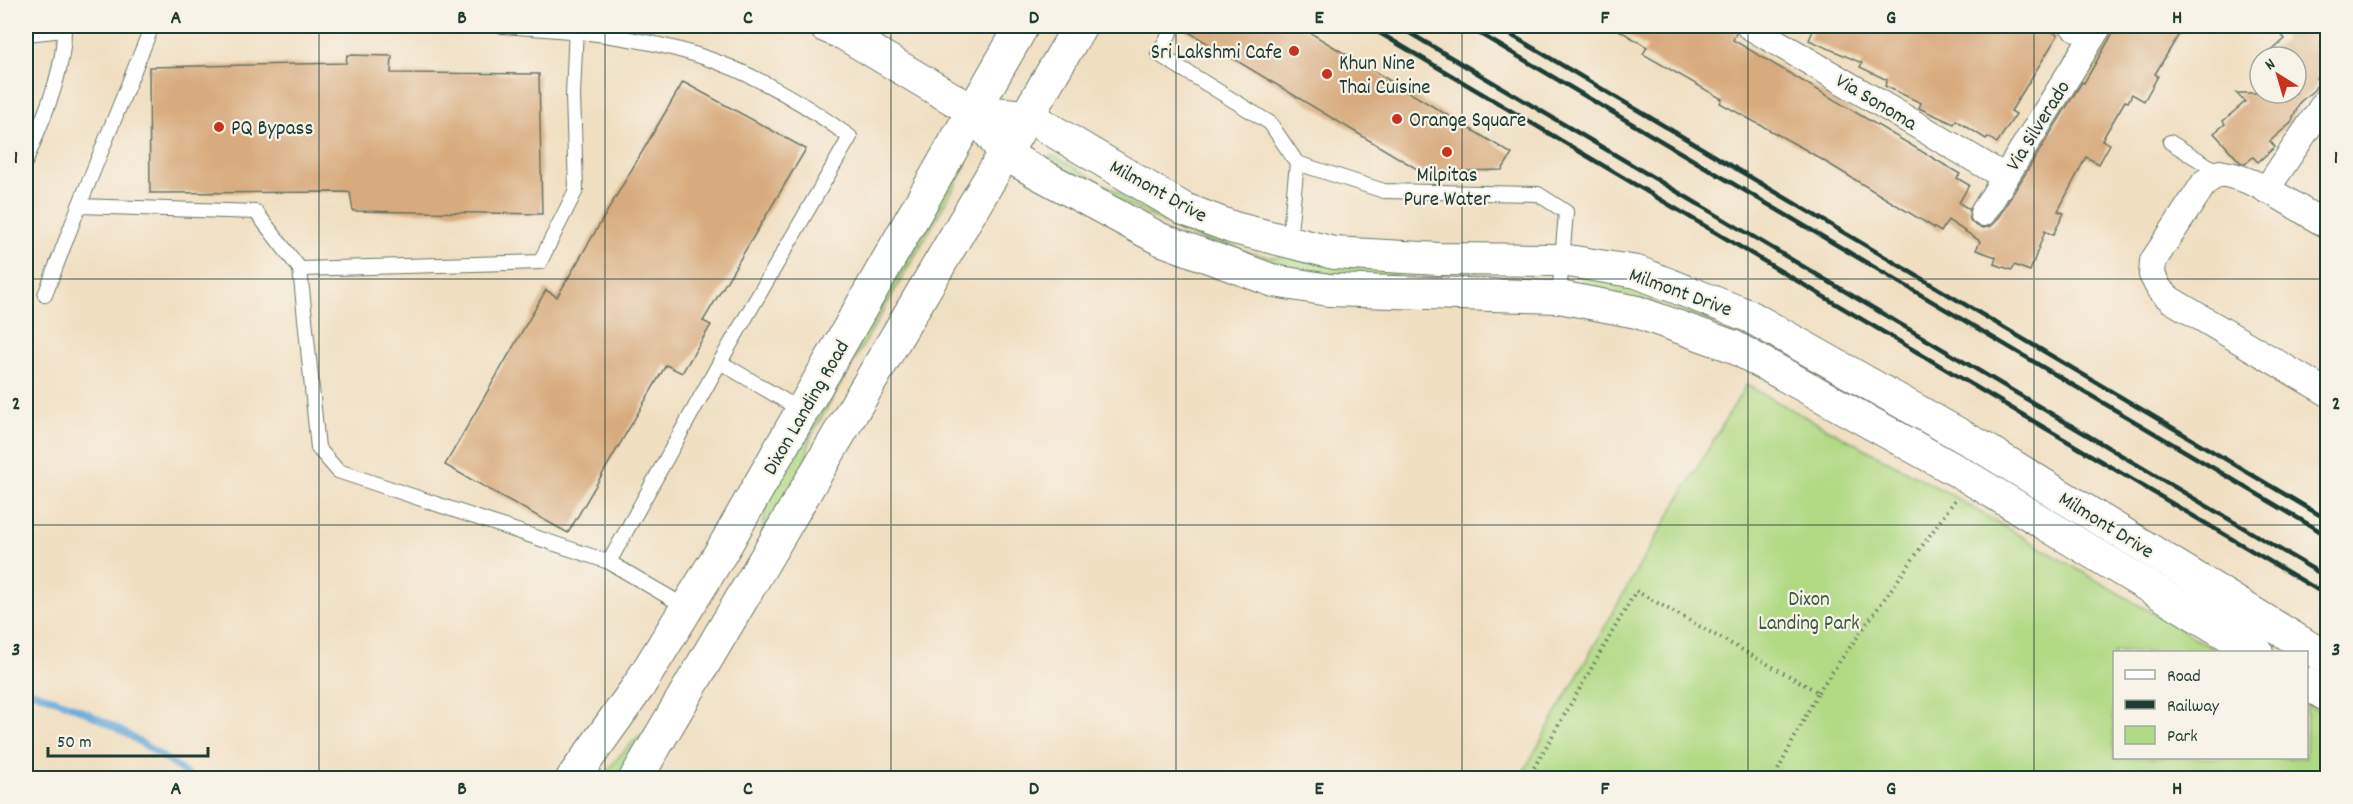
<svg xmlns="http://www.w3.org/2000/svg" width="2353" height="804" viewBox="0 0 2353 804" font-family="Dekko,sans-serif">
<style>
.green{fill:#b1da85;stroke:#688c5c;stroke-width:1.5}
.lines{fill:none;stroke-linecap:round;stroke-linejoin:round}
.stream{stroke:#64a7d9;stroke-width:7}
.building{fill:#d8ab7e}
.service-casing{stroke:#687665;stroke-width:16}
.minor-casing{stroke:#687665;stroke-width:28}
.tertiary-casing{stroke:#687665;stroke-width:34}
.secondary-casing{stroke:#687665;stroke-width:35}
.path{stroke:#687665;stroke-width:4;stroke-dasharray:1.5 4.5;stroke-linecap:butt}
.service{stroke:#fff;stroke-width:14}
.minor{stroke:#fff;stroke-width:26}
.tertiary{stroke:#fff;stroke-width:32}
.secondary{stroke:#fff;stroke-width:33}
.rail{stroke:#1f3d34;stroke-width:4.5}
.grid{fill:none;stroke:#1f3d34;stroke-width:1.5;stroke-opacity:0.55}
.poi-dot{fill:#c8321e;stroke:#f7f3e8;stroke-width:2}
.labels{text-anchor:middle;stroke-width:4.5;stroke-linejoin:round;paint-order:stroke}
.poi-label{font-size:21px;fill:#1f3d34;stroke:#f7f3e8;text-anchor:start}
.street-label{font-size:21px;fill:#1f3d34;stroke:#f7f3e8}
.park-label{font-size:21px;fill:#3c5c44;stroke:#f7f3e8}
.neatline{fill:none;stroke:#1f3d34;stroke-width:2}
.grid-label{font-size:20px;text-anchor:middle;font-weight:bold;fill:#1f3d34}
</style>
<rect width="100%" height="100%" fill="#f7f3e8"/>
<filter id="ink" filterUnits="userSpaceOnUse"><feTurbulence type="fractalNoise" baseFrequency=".0167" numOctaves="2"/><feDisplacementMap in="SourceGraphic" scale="12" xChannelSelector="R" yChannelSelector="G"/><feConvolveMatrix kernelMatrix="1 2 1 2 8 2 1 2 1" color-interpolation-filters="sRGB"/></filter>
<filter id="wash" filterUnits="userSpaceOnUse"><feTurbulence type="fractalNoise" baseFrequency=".008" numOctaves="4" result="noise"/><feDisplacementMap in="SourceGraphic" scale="24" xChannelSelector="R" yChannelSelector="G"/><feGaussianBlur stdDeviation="1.35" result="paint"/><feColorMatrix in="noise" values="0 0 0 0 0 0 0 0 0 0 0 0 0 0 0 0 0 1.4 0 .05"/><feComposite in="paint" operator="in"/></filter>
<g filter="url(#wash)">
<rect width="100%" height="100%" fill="#f0dfc1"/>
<g class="green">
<path d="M 1050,156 L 1054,156 L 1169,221 L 1250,253 L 1272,257 L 1295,255 L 1405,272 C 1388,278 1373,276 1355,276 C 1250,273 1136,214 1049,158 Z"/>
<polygon points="966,160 966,164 955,186 811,436 803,471 761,536 767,504 963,162"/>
<polygon points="1584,276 1625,279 1722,320 1714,323 1666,305 1590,287 1583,283"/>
<polygon points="1746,385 1944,491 2219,652 2114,652 2114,758 2306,758 2307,704 2327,716 2327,778 1520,778 1631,580"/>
<path d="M 649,728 L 652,732 L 618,778 L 603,778 C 615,758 631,743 649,728 Z"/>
</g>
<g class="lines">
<path class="stream" d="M 26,690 C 87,707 142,740 192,778"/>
</g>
<g id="blocks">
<g class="building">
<polygon points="1183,26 1299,26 1512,154 1502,170 1422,172 1182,28"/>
<polygon points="1612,26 1734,26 1736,33 1733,40 1960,174 1957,178 1969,185 1959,203 1969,209 1970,220 1975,225 1983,228 1991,226 1996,221 2082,82 2084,83 2117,26 2184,26 2155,74 2158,76 2144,101 2132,94 2128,102 2125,101 2102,140 2110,144 2099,164 2086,157 2058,211 2064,213 2053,235 2045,231 2030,271 2014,265 2012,270 1994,264 1996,257 1976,250 1980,241 1948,220 1941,232 1806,150 1720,103 1722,99 1643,54 1647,47"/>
<polygon points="1815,26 2043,26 2058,35 2011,111 2016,114 1997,143 1988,137 1986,139 1956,120 1954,124 1919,108 1921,103 1885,86 1887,80 1860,67 1862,63 1809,40"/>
<polygon points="2289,26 2328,26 2328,67 2316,78 2319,82 2314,90 2300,102 2291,123 2270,141 2275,147 2258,162 2253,157 2245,164 2240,162 2214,133 2225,124 2223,121 2245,102 2236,93 2296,93 2296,57 2265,57 2285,39 2280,33"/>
<polygon points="347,55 392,56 391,73 539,74 542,214 353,211 350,192 150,193 149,67 346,63"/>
<polygon points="683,82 806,149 703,321 711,325 682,373 666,365 568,533 445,465 546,290 557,297"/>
</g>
</g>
</g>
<g filter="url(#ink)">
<use href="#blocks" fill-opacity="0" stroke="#687665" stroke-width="1.5"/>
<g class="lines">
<defs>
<g id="service">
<polyline points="152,26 79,206 256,212 300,269 540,262 576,190 573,95 576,26"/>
<polyline points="1174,26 1158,54 1270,123 1297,163 1384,191 1538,194 1566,212 1559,297"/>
<polyline points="26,34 64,30"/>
<polyline points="2170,142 2220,173"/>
<path d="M 26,161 C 43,117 65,74 64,26"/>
<polyline points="1289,242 1297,163"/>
<path d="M 300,269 L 318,448 L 338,471 L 609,562 L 720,362 L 850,137 C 804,103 752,72 697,55 C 634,35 568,30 502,26"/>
<polyline points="45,295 79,206"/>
<polyline points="720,362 802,411"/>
<polyline points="609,562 686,607"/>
</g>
<g id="minor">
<polyline points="1749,26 2005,177"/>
<polyline points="2073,26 2092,37"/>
<polyline points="2266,190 2328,98"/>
<polyline points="1983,213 2099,26"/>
<path d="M 2328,226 C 2294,206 2259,179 2220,173 L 2205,182 L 2153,261 L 2152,275 L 2160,290 L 2171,300 L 2328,393"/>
</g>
<g id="tertiary">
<polyline points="825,26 844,34 973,111 1005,154 1038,173 1160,239 1274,281 1329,290 1559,297 1637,312 1732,346 1966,476 2257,652"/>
<polyline points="973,111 1028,116 1184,209 1234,228 1334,253 1439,259 1562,260 1637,272 1749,316 1985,449 2328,659"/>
<polyline points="2306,683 2328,696"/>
</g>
<g id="secondary">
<polyline points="573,778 638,687 723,549 1022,26"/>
<polyline points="636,778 1080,26"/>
</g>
</defs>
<use href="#service" class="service-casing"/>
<use href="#minor" class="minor-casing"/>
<use href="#tertiary" class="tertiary-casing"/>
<use href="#secondary" class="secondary-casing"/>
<g class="path">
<polyline points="1818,692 1955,500"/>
<polyline points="1528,778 1636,591 1818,692 1774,778"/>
</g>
<use href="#service" class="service"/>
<use href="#minor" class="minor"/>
<use href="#tertiary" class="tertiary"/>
<use href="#secondary" class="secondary"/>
<g class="rail">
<polyline points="1368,26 2328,596"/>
<polyline points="1398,26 2328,578"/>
<polyline points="1467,26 2328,536"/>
<polyline points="1496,26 2328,520"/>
</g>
</g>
</g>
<path class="grid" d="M 319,26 L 319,778M 605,26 L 605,778M 891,26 L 891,778M 1176,26 L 1176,778M 1462,26 L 1462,778M 1748,26 L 1748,778M 2034,26 L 2034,778M 26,279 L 2328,279M 26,525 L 2328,525"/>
<g class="poi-dot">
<circle cx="1294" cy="51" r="6"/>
<circle cx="1327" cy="74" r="6"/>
<circle cx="1397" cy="119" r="6"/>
<circle cx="219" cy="127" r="6"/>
<circle cx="1447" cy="152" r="6"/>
</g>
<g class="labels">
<g class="poi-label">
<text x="1282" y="58" text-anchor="end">Sri Lakshmi Cafe</text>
<text x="1339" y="69">Khun Nine<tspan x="1339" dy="24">Thai Cuisine</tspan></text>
<text x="1409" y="126">Orange Square</text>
<text x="231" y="134">PQ Bypass</text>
<text x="1447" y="181" text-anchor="middle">Milpitas<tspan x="1447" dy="24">Pure Water</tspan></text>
</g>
<g class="street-label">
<text transform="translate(1877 101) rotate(31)" y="7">Via Sonoma</text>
<text transform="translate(2037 125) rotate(-58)" y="7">Via Silverado</text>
<text transform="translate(1159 190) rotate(29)" y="7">Milmont Drive</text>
<text transform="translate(1681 291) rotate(20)" y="7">Milmont Drive</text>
<text transform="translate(805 407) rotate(-60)" y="7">Dixon Landing Road</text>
<text transform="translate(2107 524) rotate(32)" y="7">Milmont Drive</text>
</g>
<g class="park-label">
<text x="1809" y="605">Dixon<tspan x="1809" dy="24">Landing Park</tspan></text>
</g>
</g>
<rect width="2353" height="804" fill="none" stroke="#f7f3e8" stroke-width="66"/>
<rect x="2113" y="651" width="195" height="108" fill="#f7f3e8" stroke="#a1aaa0" stroke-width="1.5"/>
<rect x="2125" y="670" width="30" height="9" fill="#ffffff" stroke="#a1aaa0" stroke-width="1.5"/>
<text x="2167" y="681" font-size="18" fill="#1f3d34">Road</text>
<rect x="2125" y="700" width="30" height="9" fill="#1f3d34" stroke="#a1aaa0" stroke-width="1.5"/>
<text x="2167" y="711" font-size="18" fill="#1f3d34">Railway</text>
<rect x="2125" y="726" width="30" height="18" fill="#b1da85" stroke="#a1aaa0" stroke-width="1.5"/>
<text x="2167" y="741" font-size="18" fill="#1f3d34">Park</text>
<g transform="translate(2278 75) rotate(323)"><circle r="28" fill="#f7f3e8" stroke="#a1aaa0" stroke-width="1.5"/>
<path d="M0-4.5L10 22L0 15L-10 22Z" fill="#c8321e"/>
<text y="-9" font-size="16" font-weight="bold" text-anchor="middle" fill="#1f3d34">N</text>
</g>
<path d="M48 747v9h160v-9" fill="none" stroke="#1f3d34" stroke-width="3"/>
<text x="57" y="747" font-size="18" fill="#1f3d34" stroke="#f7f3e8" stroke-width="4.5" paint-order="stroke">50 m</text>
<rect x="33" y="33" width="2287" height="738" class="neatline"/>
<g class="grid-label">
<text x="176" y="23">A</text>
<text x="462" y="23">B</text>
<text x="748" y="23">C</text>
<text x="1034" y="23">D</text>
<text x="1319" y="23">E</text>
<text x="1605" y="23">F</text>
<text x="1891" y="23">G</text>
<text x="2177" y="23">H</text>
<text x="16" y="163">1</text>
<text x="2336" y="163">1</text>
<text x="16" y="409">2</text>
<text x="2336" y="409">2</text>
<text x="16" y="655">3</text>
<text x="2336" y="655">3</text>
<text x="176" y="794">A</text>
<text x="462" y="794">B</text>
<text x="748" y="794">C</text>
<text x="1034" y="794">D</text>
<text x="1319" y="794">E</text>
<text x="1605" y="794">F</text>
<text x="1891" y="794">G</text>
<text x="2177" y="794">H</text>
</g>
</svg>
